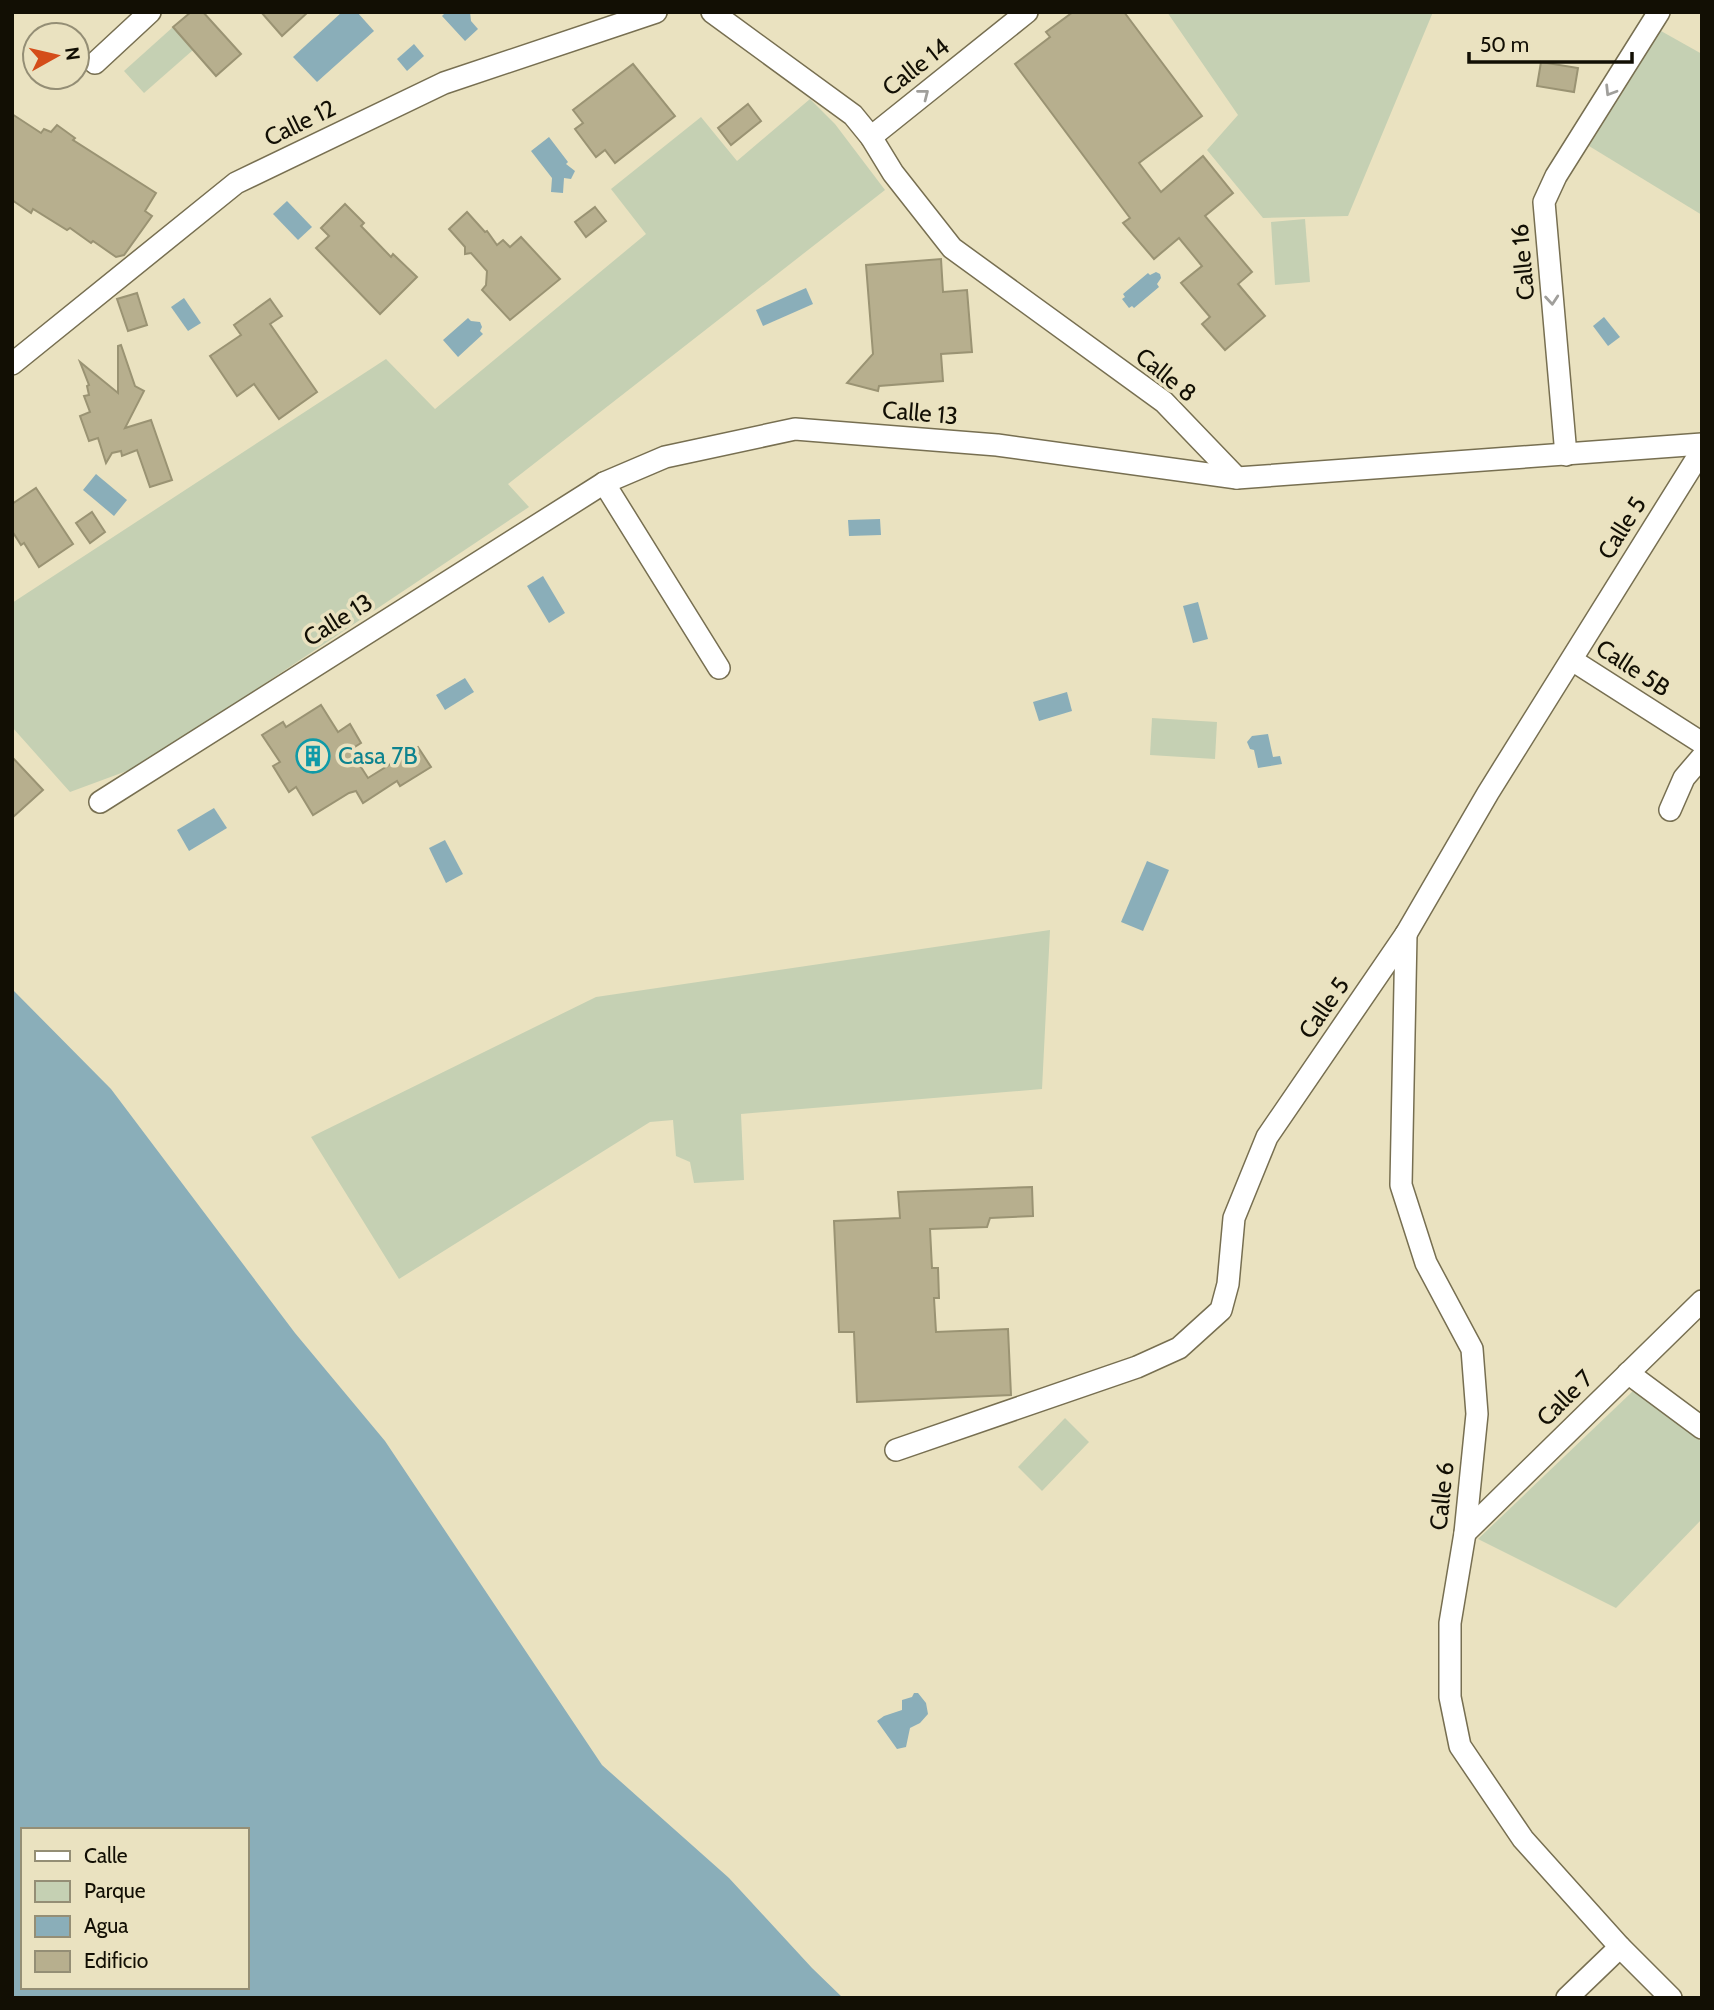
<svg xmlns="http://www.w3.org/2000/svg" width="1714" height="2010" viewBox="0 0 1714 2010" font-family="Cabin,sans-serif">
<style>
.green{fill:#c5d0b3}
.water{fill:#8aaeb9;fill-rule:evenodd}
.building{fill:#b7af8e;stroke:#9a9373;stroke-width:2}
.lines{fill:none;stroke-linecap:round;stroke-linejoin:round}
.minor-casing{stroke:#776f51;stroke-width:24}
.minor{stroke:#fff;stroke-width:21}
.oneway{stroke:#a09f9b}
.labels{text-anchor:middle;stroke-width:7;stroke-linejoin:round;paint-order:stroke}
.street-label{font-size:24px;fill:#120f04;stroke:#eae2c0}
.culture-label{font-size:24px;fill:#0d838f;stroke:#eae2c0;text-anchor:start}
</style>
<rect width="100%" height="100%" fill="#eae2c0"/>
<g class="green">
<polygon points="1167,12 1433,12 1348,216 1263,218 1207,150 1238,115"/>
<polygon points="173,27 193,50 144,93 124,71"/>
<polygon points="1661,31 1702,54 1702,215 1589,146"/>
<polygon points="810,99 835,124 885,190 508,484 529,507 143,765 70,792 12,727 12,603 386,359 435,409 646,234 611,189 701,117 737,161"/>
<polygon points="1305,219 1310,282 1275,285 1271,222"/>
<polygon points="1152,718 1217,722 1215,759 1150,755"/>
<polygon points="1050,930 1042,1089 741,1114 744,1180 694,1183 690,1162 676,1156 673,1120 650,1122 399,1279 311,1137 596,997"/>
<polygon points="1633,1391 1702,1442 1702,1519 1616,1608 1478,1539"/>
<polygon points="1065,1418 1089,1442 1042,1491 1018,1467"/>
</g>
<g class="water">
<polygon points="342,12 357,12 374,31 317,82 293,57"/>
<polygon points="446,12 470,12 471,21 478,29 465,41 442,16"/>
<polygon points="414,44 424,56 407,71 397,59"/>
<polygon points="549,137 568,162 566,164 575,171 571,179 564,178 563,193 551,192 552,178 531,151"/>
<polygon points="287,201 312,227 298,240 273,214"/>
<polygon points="1156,272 1160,274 1161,278 1157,284 1159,287 1134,308 1132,306 1129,308 1122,299 1125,297 1123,294 1148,273 1150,275"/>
<polygon points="806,288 813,304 763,326 756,310"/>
<polygon points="184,298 201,323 188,331 171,307"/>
<polygon points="1604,317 1620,337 1608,346 1593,326"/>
<polygon points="468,318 471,321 480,322 482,327 480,331 483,334 458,357 443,340"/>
<polygon points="96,474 127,500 114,516 83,490"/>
<polygon points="880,519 881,535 849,536 848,520"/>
<polygon points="543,576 565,613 549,623 527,586"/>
<polygon points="1198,602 1208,639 1193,643 1183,606"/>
<polygon points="465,678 474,692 445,710 436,695"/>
<polygon points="1067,692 1072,711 1039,721 1033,702"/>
<polygon points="1268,734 1273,757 1280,756 1282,764 1258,768 1254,750 1250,749 1247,742 1252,736"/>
<polygon points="214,808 227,828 189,851 177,830"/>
<polygon points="445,840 463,874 446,883 429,848"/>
<polygon points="1147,861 1169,870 1143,931 1121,922"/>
<path d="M 12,989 L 111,1089 L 295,1333 L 385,1441 L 602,1765 L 729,1878 L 812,1968 L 843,1998 L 12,1998 ZM 23,1830 L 247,1830 L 247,1987 L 23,1987 Z"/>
<polygon points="914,1693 918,1693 926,1703 928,1714 920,1723 910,1728 906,1747 897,1749 877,1721 884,1716 902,1710 902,1700 912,1697"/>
</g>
<g class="building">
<polygon points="191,12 203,12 241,54 216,76 173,27"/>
<polygon points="261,12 308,12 282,36"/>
<polygon points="1073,12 1124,12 1202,116 1139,163 1161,192 1203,156 1233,193 1205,216 1252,272 1238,284 1265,316 1225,350 1202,324 1210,317 1181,283 1202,266 1179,238 1154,259 1123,223 1130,218 1015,64 1050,37 1046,32"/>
<polygon points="1541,62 1578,68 1574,92 1537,86"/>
<polygon points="633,64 675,116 615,163 605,150 596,157 575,129 583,123 573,110"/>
<polygon points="748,104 761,121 731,145 718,128"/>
<polygon points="12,114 41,133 44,129 51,132 57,125 75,138 73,140 156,193 145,211 152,216 124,255 116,257 93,241 91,243 70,228 67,230 33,209 31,213 12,200"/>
<polygon points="345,204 364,223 361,226 391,257 393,254 417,277 380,314 316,248 329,236 321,228"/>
<polygon points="595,207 606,221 586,237 575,222"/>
<polygon points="467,212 485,232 487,231 497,245 503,240 510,247 521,237 560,279 510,320 482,290 486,285 487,271 471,253 465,254 465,247 449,229"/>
<polygon points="941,259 943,292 967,290 972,352 941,354 943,381 879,386 878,391 847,383 873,354 866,265"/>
<polygon points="137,293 147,325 128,331 117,299"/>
<polygon points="270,299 282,316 270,324 317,392 279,419 254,384 237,396 210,356 241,335 234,325"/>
<polygon points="121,345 135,386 144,391 125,428 151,420 172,480 150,487 137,450 122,456 121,451 112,453 106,463 98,438 89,441 80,416 90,412 84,396 89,395 87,386 89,385 80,362 118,393 118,346"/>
<polygon points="36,488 73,544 39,567 24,543 21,545 12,531 12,504"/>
<polygon points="92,512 105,532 90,543 76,523"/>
<polygon points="321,705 338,732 350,724 361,743 350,750 368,778 418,747 431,767 400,786 397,781 363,803 356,791 349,793 313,815 296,787 289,792 273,766 280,762 262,735 283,722 286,727"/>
<polygon points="12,757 43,790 12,818"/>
<polygon points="1032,1187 1033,1216 990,1218 987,1227 930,1229 932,1268 938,1268 939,1298 934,1298 936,1332 1008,1329 1011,1395 857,1402 854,1332 839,1332 834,1221 900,1218 898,1192"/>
</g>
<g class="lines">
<defs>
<g id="minor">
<polyline points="712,12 853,115 871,137 893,173 952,248 1164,402 1237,478 1702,444"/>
<polyline points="95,63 150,12"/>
<polyline points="871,137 1027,12"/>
<polyline points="12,364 236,183 444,83 656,12"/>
<polyline points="1566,455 1544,202 1556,176 1659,12"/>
<polyline points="1572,660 1702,743"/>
<polyline points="719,668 604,483 665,457 795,429 997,445 1237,478"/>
<polyline points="100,802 604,483"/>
<polyline points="1670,810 1684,778 1702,757"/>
<polyline points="1406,934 1401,1185 1426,1263 1472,1349 1477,1414 1465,1533 1450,1623 1450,1697 1460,1746 1523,1839 1620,1947 1671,1998"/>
<polyline points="1628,1373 1702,1428"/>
<polyline points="896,1450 1137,1367 1179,1348 1221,1310 1228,1284 1234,1218 1267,1137 1406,934 1488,793 1702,450"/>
<polyline points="1465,1533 1702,1301"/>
<polyline points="1567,1998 1620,1947"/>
</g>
</defs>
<use href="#minor" class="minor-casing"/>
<use href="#minor" class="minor"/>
</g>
<defs><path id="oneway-chevron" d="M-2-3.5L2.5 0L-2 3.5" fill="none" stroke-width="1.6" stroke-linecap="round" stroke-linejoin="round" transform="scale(1.75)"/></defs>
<g class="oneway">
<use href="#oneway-chevron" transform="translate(1610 91) rotate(122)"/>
<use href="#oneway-chevron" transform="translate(924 94) rotate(-38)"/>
<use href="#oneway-chevron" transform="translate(1552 300) rotate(85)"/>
</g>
<defs>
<symbol id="building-ring" viewBox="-11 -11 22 22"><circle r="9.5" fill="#eae2c0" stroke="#0f9aa8" stroke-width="1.5"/><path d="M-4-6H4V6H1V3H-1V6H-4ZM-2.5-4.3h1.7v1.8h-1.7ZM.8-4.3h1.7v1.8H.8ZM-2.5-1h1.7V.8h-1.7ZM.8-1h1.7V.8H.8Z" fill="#0f9aa8"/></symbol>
</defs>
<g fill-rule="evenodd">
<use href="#building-ring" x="294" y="737" width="38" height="38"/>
</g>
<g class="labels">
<g class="street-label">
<text transform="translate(916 67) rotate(-38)" y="8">Calle 14</text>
<text transform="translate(300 123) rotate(-26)" y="8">Calle 12</text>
<text transform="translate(1523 262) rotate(-95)" y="8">Calle 16</text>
<text transform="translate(1166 375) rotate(39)" y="8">Calle 8</text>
<text transform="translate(920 413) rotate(5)" y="8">Calle 13</text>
<text transform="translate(1622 528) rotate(-58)" y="8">Calle 5</text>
<text transform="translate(338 620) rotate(-32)" y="8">Calle 13</text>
<text transform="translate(1633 668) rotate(33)" y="8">Calle 5B</text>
<text transform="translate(1324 1008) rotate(-55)" y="8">Calle 5</text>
<text transform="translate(1565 1398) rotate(-45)" y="8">Calle 7</text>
<text transform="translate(1442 1496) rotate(-84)" y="8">Calle 6</text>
</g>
<g class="culture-label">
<text x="338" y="764">Casa 7B</text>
</g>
</g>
<rect width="1714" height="2010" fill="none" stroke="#120f04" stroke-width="28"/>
<rect x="21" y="1828" width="228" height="161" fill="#eae2c0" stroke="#948e75" stroke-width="2"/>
<rect x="35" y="1851" width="35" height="10" fill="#ffffff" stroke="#948e75" stroke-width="2"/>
<text x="84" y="1863" font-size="21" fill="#120f04">Calle</text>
<rect x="35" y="1881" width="35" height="21" fill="#c5d0b3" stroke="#948e75" stroke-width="2"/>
<text x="84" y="1898" font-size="21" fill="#120f04">Parque</text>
<rect x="35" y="1916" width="35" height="21" fill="#8aaeb9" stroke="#948e75" stroke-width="2"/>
<text x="84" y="1933" font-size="21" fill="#120f04">Agua</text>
<rect x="35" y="1951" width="35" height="21" fill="#b7af8e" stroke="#948e75" stroke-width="2"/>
<text x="84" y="1968" font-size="21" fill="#120f04">Edificio</text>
<g transform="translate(56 56) rotate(82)"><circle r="33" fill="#eae2c0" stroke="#948e75" stroke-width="2"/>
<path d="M0-5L12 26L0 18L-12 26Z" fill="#d44d1a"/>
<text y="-10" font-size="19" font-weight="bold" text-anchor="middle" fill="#120f04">N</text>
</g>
<path d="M1469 52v10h163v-10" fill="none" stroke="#120f04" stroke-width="3.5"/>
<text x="1480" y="52" font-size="21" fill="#120f04" stroke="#eae2c0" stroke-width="5" paint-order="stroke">50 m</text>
</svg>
